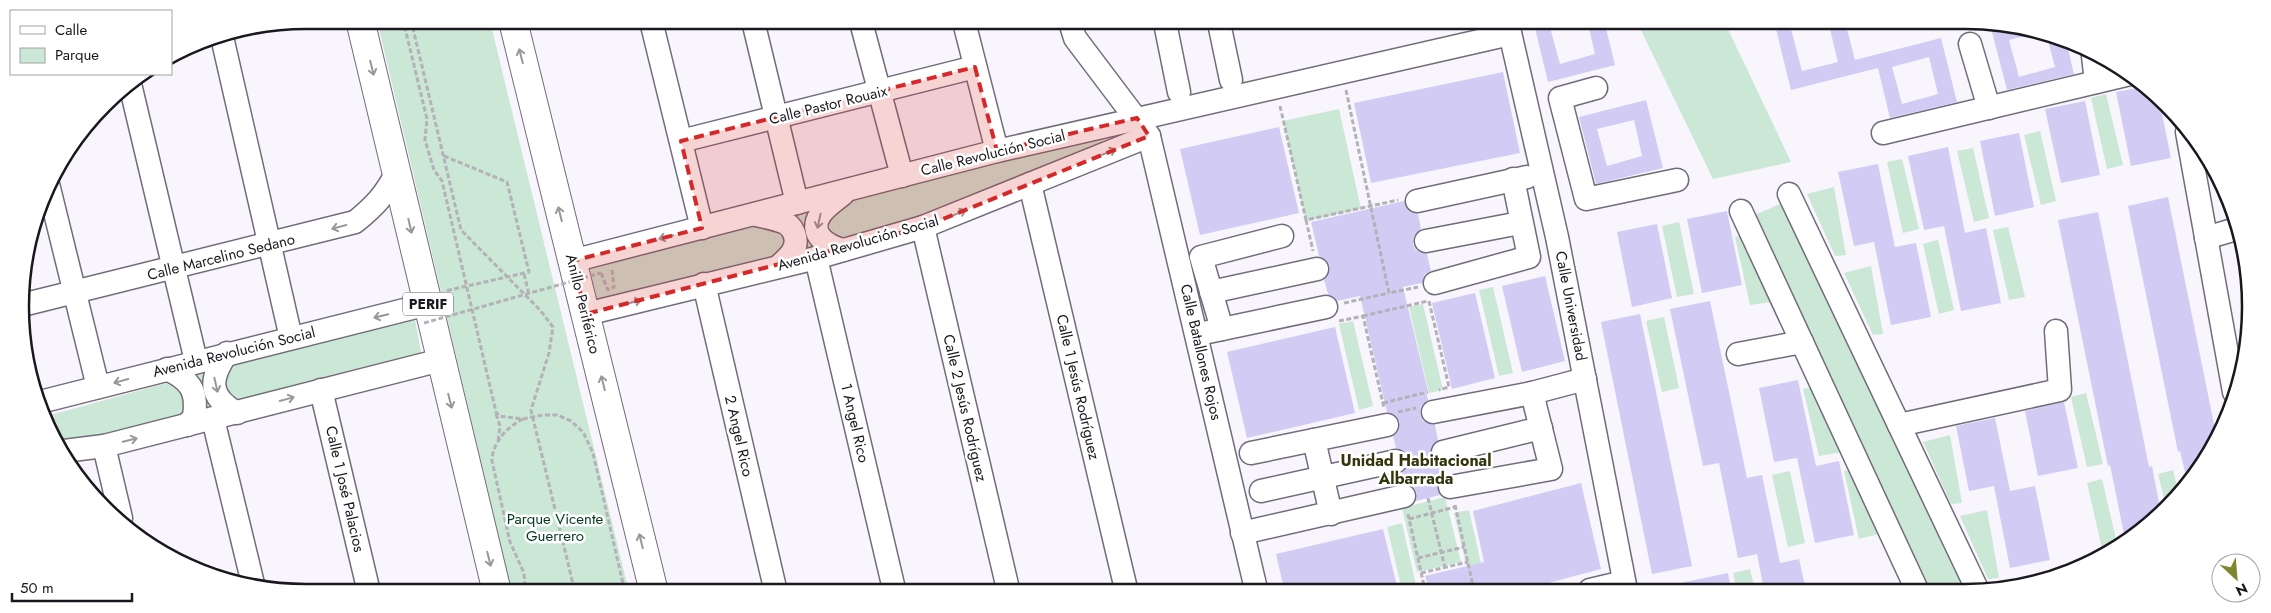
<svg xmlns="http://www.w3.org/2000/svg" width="2271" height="613" viewBox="0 0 2271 613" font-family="Jost,sans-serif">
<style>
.green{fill:#cbe7d5}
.building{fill:#d2ccf5;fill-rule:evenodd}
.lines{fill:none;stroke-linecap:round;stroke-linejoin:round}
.minor-casing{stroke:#726b7b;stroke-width:25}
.major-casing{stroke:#726b7b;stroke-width:30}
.path{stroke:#b4b1b8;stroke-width:3;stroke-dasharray:5 2.5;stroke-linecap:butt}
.minor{stroke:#fff;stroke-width:22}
.major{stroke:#fff;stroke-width:28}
.path-bridge{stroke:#b4b1b8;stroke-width:3;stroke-dasharray:5 2.5;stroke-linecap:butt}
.oneway{stroke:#98979a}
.marked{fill:#d62828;fill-opacity:0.2;stroke:#d62828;stroke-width:4;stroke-dasharray:10 6;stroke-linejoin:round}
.labels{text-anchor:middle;stroke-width:5;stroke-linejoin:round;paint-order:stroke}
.shield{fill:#fff;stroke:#5f5d62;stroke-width:1}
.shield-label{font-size:14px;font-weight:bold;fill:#1a171e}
.street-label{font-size:15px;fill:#1a171e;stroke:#fff}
.park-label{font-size:15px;fill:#03381f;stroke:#fff}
.neighbourhood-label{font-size:16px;font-weight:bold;fill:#33360d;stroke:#fff}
.rim{fill:none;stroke:#1a171e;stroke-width:2.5}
</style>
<rect width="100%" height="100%" fill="#f8f5fc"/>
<g class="green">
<polygon points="377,20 490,21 628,588 511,588"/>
<polygon points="1638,24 1726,25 1791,162 1713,179"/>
<polygon points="2106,94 2123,165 2107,169 2091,98"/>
<polygon points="1339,109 1361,209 1306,221 1283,121"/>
<polygon points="1119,130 1029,189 599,317 585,269"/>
<polygon points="2040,131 2056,201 2041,205 2024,135"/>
<polygon points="1973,148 1989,218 1974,222 1957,151"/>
<polygon points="1902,159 1919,229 1903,233 1887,162"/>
<polygon points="1834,187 1846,255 1835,256 1807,194"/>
<polygon points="1785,202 1971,591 1927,590 1752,216"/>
<polygon points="1679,222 1694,294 1677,297 1662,226"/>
<polygon points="2008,227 2025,297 2009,300 1993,230"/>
<polygon points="1745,235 1777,301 1750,305 1735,237"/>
<polygon points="1938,240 1954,310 1939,314 1923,244"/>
<polygon points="1871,266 1883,334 1873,335 1844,273"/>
<polygon points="1493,287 1513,373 1499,376 1479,290"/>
<polygon points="1423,304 1443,390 1429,393 1409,307"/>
<polygon points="414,315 423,362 64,450 47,416"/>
<polygon points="1664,317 1679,388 1662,392 1646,321"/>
<polygon points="1353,321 1373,406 1359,410 1339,324"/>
<polygon points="1814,387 1847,451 1819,456 1803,389"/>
<polygon points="2086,393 2103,464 2087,467 2071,397"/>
<polygon points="1950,435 1962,503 1951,504 1923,442"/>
<polygon points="1854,470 1886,532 1859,539 1844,471"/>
<polygon points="2173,470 2178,491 2166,507 2158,474"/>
<polygon points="1790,471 1805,543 1788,547 1772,475"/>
<polygon points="2102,479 2117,544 2103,553 2087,483"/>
<polygon points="1445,497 1461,562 1417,572 1402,508"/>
<polygon points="1469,510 1487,590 1472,590 1454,513"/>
<polygon points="1987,510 1999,578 1988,579 1960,516"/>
<polygon points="1402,523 1417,590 1402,590 1387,527"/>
<polygon points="1750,569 1755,590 1737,590 1733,573"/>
</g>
<g class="building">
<polygon points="1534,24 1549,24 1560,64 1595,54 1588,24 1605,24 1615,65 1548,82"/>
<path d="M 1775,25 L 1790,25 L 1802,71 L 1838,62 L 1829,25 L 1846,25 L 1855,60 L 1941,38 L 1957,102 L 1890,118 L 1878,68 L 1791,90 ZM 1929,57 L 1938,94 L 1902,104 L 1892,67 Z"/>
<polygon points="2002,25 2020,25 2037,33 2009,40 2019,77 2055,67 2047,37 2067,45 2074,74 2007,90 1991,28"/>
<polygon points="1503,72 1520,153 1371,183 1354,103"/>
<polygon points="2142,87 2160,104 2171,158 2131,166 2116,92"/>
<path d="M 1646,100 L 1663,168 L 1596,184 L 1579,117 ZM 1634,120 L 1642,156 L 1607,166 L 1597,129 Z"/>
<polygon points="2085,101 2100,175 2061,183 2045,109"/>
<polygon points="1279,127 1299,213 1200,235 1180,149"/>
<polygon points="2019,133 2034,207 1995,216 1980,141"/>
<polygon points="1948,147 1965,233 1986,228 2001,303 1961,311 1944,226 1924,230 1908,156"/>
<polygon points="1878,164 1895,247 1916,243 1931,317 1891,325 1874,242 1854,246 1838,172"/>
<polygon points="2168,197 2217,439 2213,450 2187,481 2180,451 2178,452 2128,206"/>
<polygon points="1404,201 1408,210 1418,214 1421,229 1414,236 1413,244 1416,250 1427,254 1431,271 1425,274 1422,283 1403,287 1428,391 1426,391 1428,400 1421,407 1420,414 1423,421 1435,425 1438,440 1431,448 1430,455 1434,461 1444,465 1446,475 1438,483 1440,495 1416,501 1417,494 1414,487 1404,483 1402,472 1408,465 1409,458 1405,452 1396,448 1393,436 1399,430 1400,422 1396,416 1387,412 1360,296 1337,301 1328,294 1324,280 1329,273 1330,266 1326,260 1319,256 1311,222"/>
<polygon points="1727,211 1742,285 1702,293 1687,219"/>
<polygon points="2098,212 2149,467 2152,466 2161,513 2154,522 2125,539 2110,465 2108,466 2058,220"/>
<polygon points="1657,224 1672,298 1632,307 1617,232"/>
<polygon points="1545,276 1565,361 1522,372 1502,286"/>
<polygon points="1475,293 1495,378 1452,389 1432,303"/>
<polygon points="1710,301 1747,478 1762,475 1780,563 1799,559 1806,590 1764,590 1757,554 1738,558 1719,463 1703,466 1670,309"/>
<polygon points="1640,314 1692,566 1652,574 1601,322"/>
<polygon points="1335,327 1355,413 1247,438 1227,352"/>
<polygon points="1798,380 1816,466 1839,461 1854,535 1815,543 1797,458 1774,462 1759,388"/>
<polygon points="2064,402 2078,468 2038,476 2025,411"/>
<polygon points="1995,418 2010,491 2035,486 2050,560 2010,568 1994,486 1969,491 1956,426"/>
<polygon points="1581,483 1601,569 1522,590 1429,590 1425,576 1484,562 1473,511"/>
<polygon points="1383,529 1398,590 1284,589 1276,554"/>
<polygon points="1728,573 1731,590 1677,590 1676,584"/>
</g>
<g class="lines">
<defs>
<g id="minor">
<polyline points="651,21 702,228"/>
<polyline points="753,21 797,203"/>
<polyline points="861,22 902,176"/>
<polyline points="964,22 997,151"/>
<polyline points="1070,22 1075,38 1149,136 1256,589"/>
<polyline points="1165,23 1179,92"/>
<polyline points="1219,23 1231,80"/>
<polyline points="1508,24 1557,237 1626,590"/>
<polyline points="222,37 291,338"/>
<polyline points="1970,44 1989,108"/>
<polyline points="2093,56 2096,82"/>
<polyline points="130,84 196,361"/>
<polyline points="1596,88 1560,98 1586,199 1677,180"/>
<polyline points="2187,132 2234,392"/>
<polyline points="1883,133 2130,74"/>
<polyline points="681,141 975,67"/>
<polyline points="48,184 98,387"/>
<polyline points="1030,184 1126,589"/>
<polyline points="1789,194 1978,591"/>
<polyline points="1417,201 1527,177"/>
<polyline points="1741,211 1917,590"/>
<path d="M 756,215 C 765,217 775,219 783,222 C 789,224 792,228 794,233 C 800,248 789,257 779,266"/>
<polyline points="923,227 1008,589"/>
<polyline points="2206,238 2236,229"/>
<polyline points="1426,241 1520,223"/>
<path d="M 843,250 C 827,246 808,234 820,215 C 825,207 836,200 843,194"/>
<polyline points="816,258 894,589"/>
<polyline points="572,261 997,151 1510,34"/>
<polyline points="1435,283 1529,257 1513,179"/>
<polyline points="704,284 775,588"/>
<polyline points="1211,292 1317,269"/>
<path d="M 22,305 L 355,222 C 375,206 385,195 397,172"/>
<polyline points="586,314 816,258 923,227 1149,136"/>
<polyline points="1222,329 1201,257 1282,236"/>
<polyline points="1208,332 1326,307"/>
<path d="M 227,353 C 210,378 207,396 237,413"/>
<polyline points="1738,354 1802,342"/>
<path d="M 167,369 C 190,380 198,390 194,417 L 187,425"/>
<polyline points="321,390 368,588"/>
<polyline points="40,402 428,304"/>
<polyline points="1433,412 1532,393 1585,379"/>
<polyline points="213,419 254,588"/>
<polyline points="1899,425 2060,390 2056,331"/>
<polyline points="1314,440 1331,514"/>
<polyline points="104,446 121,518"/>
<polyline points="64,451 104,446 441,360"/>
<polyline points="1443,452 1541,428"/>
<polyline points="1251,453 1387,425"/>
<polyline points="1450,487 1551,469 1532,393"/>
<polyline points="1261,491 1396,461"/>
<polyline points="1242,533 1404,496"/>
<polyline points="1590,590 1624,582"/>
</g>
<g id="major">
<polyline points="360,20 496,588"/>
<polyline points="513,21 653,588"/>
</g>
</defs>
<use href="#minor" class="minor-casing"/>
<use href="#major" class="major-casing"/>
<g class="path">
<polyline points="401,20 404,24 427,119 425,140 434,170 442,181 496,412 499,416 523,419 543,415 557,415 571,421 583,432 593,453 624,588"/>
<polyline points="411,20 461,230 540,310 553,327 549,353 531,410 574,588"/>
<polyline points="1346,90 1389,293 1418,287"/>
<polyline points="1280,106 1306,220 1398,200"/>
<polyline points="444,156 507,182 529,272 445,291"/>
<polyline points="1306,220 1313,251"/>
<polyline points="601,273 608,290 614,287 612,270"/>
<polyline points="524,274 529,294"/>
<polyline points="1429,301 1449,387 1439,390"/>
<polyline points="1344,303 1389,293"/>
<polyline points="1363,316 1428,301"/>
<polyline points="1339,321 1363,316 1384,408"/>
<polyline points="1383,403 1428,392"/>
<polyline points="1398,412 1416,408"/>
<polyline points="496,414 500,426 498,442"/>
<path d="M 523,419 C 507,427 492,443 492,461 L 510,542 L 524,573 L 525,588"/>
<polyline points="1428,498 1445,568"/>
<polyline points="1455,505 1474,590"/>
<polyline points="1408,514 1425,590"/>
<polyline points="1409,519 1455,507"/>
<polyline points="1418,558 1464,547"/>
<polyline points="1421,573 1468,562"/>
</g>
<use href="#minor" class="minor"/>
<use href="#major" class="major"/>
<polyline class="path-bridge" points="424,323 601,273"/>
</g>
<defs><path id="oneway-shaft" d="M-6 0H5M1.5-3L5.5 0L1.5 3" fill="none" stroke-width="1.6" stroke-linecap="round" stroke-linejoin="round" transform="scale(1.25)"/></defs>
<g class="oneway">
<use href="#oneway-shaft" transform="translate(521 56) rotate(-104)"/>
<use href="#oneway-shaft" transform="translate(372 68) rotate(76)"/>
<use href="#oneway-shaft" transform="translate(1109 152) rotate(-22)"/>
<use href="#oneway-shaft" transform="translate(959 213) rotate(-22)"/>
<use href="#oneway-shaft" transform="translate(560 214) rotate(-104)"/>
<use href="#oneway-shaft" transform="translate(819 221) rotate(102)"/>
<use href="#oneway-shaft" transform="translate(410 226) rotate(77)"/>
<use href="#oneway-shaft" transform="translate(339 227) rotate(165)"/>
<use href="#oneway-shaft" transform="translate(666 237) rotate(166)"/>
<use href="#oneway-shaft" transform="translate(634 302) rotate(-14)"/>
<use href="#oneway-shaft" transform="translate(381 316) rotate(166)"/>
<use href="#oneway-shaft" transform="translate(121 381) rotate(165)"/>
<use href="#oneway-shaft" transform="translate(603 383) rotate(-104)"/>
<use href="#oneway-shaft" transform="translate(216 385) rotate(77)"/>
<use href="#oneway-shaft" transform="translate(287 399) rotate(-15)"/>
<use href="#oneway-shaft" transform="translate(450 401) rotate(76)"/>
<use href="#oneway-shaft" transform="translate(130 440) rotate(-14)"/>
<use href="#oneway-shaft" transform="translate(641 541) rotate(-104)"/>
<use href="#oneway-shaft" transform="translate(489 559) rotate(76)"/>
</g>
<path class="marked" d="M 975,67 L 997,151 L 1137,118 L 1149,136 L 923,227 L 586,314 L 572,261 L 702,228 L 681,141 Z"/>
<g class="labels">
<rect class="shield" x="403" y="292.5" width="50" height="23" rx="4"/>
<g class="shield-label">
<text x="428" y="309">PERIF</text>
</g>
<g class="street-label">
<text transform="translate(828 105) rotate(-14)" y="5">Calle Pastor Rouaix</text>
<text transform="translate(993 153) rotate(-14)" y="5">Calle Revolución Social</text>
<text transform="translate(858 243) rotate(-16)" y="5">Avenida Revolución Social</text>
<text transform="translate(221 257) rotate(-14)" y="5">Calle Marcelino Sedano</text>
<text transform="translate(583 304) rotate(76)" y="5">Anillo Periférico</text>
<text transform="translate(1571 306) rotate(79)" y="5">Calle Universidad</text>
<text transform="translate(234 352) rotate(-14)" y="5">Avenida Revolución Social</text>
<text transform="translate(1201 352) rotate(77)" y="5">Calle Batallones Rojos</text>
<text transform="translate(1078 387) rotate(77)" y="5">Calle 1 Jesús Rodríguez</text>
<text transform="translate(965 408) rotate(77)" y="5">Calle 2 Jesús Rodríguez</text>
<text transform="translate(855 423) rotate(77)" y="5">1 Angel Rico</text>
<text transform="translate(739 436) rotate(77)" y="5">2 Angel Rico</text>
<text transform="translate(345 489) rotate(77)" y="5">Calle 1 José Palacios</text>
</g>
<g class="park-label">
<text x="555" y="524">Parque Vicente<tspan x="555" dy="17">Guerrero</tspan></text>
</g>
<g class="neighbourhood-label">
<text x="1416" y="466">Unidad Habitacional<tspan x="1416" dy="18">Albarrada</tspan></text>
</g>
</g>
<path d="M0 0H2271V613H0ZM306 29H1965A277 277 0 0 1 2242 306V307A277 277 0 0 1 1965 584H306A277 277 0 0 1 29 307V306A277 277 0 0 1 306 29Z" fill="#fff" fill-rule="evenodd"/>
<path class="rim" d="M306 29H1965A277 277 0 0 1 2242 306V307A277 277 0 0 1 1965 584H306A277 277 0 0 1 29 307V306A277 277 0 0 1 306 29Z"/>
<rect x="10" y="10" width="162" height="65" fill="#ffffff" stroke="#a3a2a5"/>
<rect x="20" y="26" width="25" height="8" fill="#ffffff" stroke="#a3a2a5"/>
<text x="55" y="35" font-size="15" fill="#1a171e">Calle</text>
<rect x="20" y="48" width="25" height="15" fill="#cbe7d5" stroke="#a3a2a5"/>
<text x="55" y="60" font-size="15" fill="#1a171e">Parque</text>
<g transform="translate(2236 578) rotate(154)"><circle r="24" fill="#ffffff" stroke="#a3a2a5"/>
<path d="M0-4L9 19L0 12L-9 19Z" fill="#7f8531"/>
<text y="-8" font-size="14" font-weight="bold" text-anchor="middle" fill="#1a171e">N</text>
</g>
<path d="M12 593v8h120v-8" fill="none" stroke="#1a171e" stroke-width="2.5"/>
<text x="20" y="593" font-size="15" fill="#1a171e" stroke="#ffffff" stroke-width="4" paint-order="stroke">50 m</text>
</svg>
